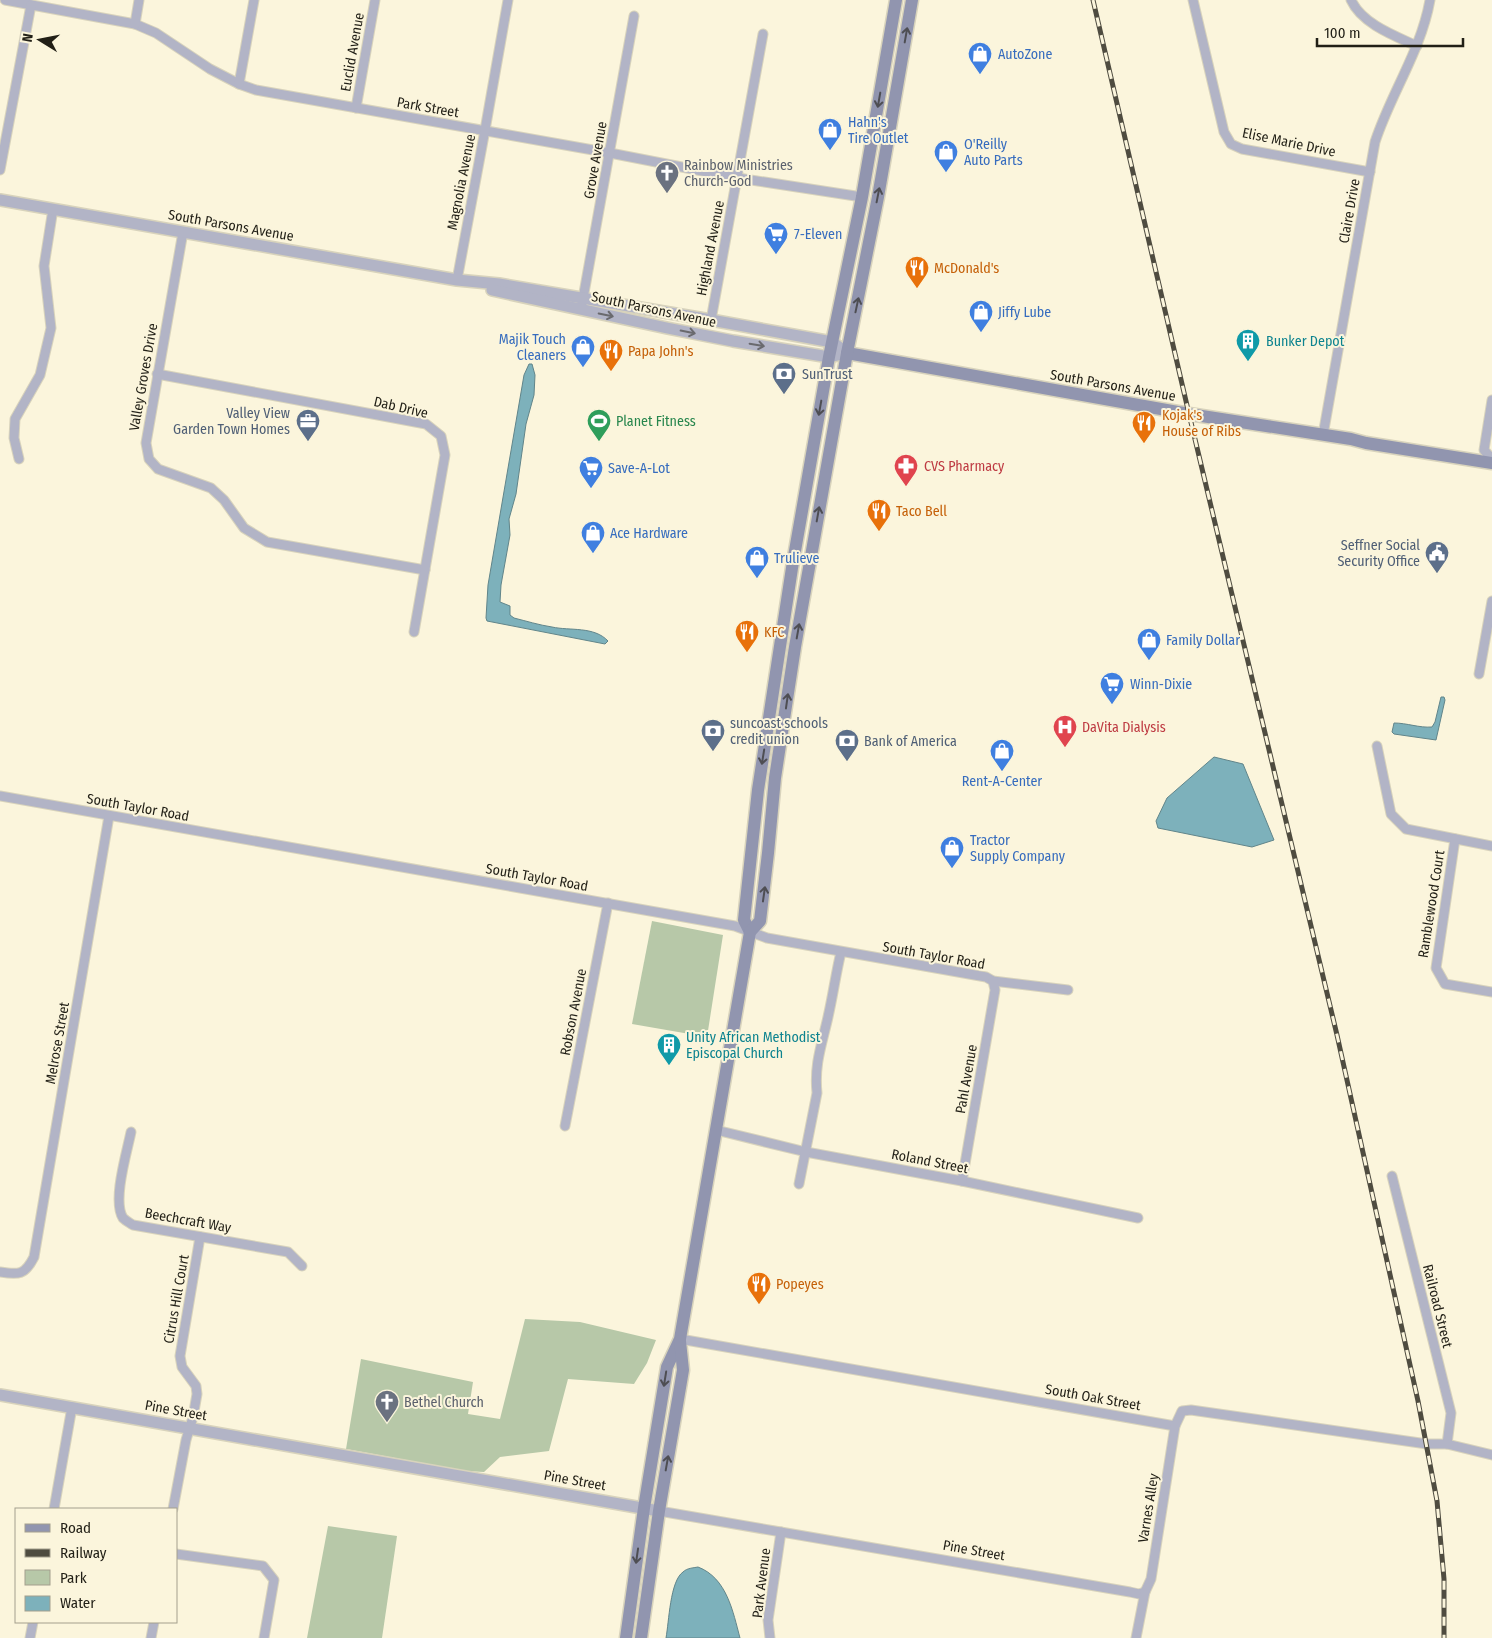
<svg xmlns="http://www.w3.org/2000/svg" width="1492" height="1638" viewBox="0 0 1492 1638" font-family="'Fira Sans Condensed',sans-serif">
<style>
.green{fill:#b7c8a8}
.water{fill:#7db1bb;stroke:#61858a}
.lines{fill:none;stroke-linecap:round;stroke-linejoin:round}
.minor-casing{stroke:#d8d3bc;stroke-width:11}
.tertiary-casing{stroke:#d8d3bc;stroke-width:14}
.secondary-casing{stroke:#d8d3bc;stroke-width:15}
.minor{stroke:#b2b4c6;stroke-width:9}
.tertiary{stroke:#b2b4c6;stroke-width:11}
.secondary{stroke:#9195af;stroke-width:12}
.rail-casing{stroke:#4f4c40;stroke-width:5}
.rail{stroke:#fbf5dc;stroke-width:3;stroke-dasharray:9;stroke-linecap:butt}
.oneway{stroke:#4e4e53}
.oneway2{stroke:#6a6a6e}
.labels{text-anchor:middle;stroke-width:4;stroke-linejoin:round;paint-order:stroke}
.street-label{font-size:14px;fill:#211f16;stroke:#fbf5dc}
.shop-label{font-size:14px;fill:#366cbe;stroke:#fbf5dc;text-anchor:start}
.worship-label{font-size:14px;fill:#5b616d;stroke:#fbf5dc;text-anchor:start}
.food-label{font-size:14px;fill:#c56008;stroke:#fbf5dc;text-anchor:start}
.culture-label{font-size:14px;fill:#0d838f;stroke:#fbf5dc;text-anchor:start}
.service-label{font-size:14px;fill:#4e5e75;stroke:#fbf5dc;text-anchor:start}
.leisure-label{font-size:14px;fill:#27864d;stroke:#fbf5dc;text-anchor:start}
.health-label{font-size:14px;fill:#be3a42;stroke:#fbf5dc;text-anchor:start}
</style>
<rect width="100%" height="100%" fill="#fbf5dc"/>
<g class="green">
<polygon points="652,921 723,935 707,1037 632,1024"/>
<polygon points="525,1319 580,1322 656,1340 647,1363 634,1384 568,1379 549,1451 500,1457 484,1472 466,1471 346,1449 361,1359 473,1382 468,1414 500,1419"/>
<polygon points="328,1526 397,1536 382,1638 307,1638"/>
</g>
<g class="water">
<path d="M 529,364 L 532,364 L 535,375 L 534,395 L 526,424 L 516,494 L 509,519 L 510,535 L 501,585 L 500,602 L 510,606 L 510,615 L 514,618 C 526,621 539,625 552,627 C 570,631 594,626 608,641 L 605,644 L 487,621 L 486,618 L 488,585 L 513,439 L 524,375 Z"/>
<path d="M 1441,697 L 1444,697 L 1445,700 L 1436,740 L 1394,734 L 1392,732 L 1394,723 C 1407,723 1419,728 1432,727 L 1435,722 Z"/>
<polygon points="1214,757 1243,764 1274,840 1252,847 1158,828 1156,821 1167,798"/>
<path d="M 698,1567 C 727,1578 733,1612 740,1638 L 666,1638 C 669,1622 670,1581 683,1572 C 687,1568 693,1568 698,1567 Z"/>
</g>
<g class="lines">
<defs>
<g id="minor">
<polyline points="5,0 135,24 156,33 210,69 239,84 256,90 610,153 738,178 862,197"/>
<polyline points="1193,0 1224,132 1231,144 1242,149 1370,172"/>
<path d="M 1351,0 C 1362,24 1395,36 1417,46"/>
<polyline points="135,24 139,0"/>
<polyline points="239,84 254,0"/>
<polyline points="356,108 375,0"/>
<polyline points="0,170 31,5"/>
<polyline points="183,232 146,443 149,459 158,469 211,488 224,500 244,528 267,542 425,570"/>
<polyline points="457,280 485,130 508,0"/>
<polyline points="582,304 634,16"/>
<polyline points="711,320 763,34"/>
<polyline points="157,374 426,424 441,436 445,455 414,632"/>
<polyline points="1492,400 1484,450 1492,459"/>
<path d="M 1323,435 L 1375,142 C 1391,93 1421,51 1430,0"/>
<polyline points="19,459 14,438 15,419 40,375 51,328 44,266 53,209"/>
<polyline points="1479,674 1492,601"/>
<polyline points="1377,746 1391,814 1406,829 1492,846"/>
<polyline points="0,796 735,926 767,938 986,977 993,981 1068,990"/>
<polyline points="1455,839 1436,968 1445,984 1492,992"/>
<polyline points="565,1126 608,903"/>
<polyline points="716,1130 806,1152 962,1181 1138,1218"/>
<path d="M 131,1132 C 127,1152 112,1201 123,1218 C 126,1221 130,1223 133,1225 L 288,1252 L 302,1266"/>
<polyline points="1392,1176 1451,1413 1447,1444"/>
<polyline points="962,1181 995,990 993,981"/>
<path d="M 799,1184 L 817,1093 C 814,1064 822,1044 828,1017 C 833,995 836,973 841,952"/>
<path d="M 0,1272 C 19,1275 25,1275 34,1257 L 109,816"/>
<polyline points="680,1339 1175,1426"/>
<polyline points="54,1509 72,1407"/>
<polyline points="173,1509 186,1440 193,1417 197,1394 196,1386 182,1367 180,1356 200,1237"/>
<polyline points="659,1511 1130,1592 1139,1594 1145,1592"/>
<polyline points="176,1554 263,1566 274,1580 264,1638"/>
<polyline points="30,1638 33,1622"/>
<polyline points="151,1638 154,1622"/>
<polyline points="770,1638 768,1620 781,1532"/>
<polyline points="1136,1638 1145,1592 1151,1579 1175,1426 1182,1411 1191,1410 1427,1444 1447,1444 1492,1455"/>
</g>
<g id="tertiary">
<polyline points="0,200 457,280 499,284 711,320 832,342 847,353"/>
<polyline points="492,290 667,328 733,341 829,357 847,353"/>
<polyline points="0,1395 659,1511"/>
</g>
<g id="secondary">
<polyline points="847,353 1189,414 1351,439 1366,443 1492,463"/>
<polyline points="750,932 744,920 758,790 792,568 829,357 862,197 896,0"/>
<polyline points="626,1638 644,1508 667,1367 680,1339 750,932 760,921 768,853 775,778 795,647 847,353 878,197 912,0"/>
<polyline points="641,1638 659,1511 683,1370 680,1341"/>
</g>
</defs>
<use href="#minor" class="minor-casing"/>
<use href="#tertiary" class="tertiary-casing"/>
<use href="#secondary" class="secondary-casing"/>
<use href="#minor" class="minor"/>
<use href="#tertiary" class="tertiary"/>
<use href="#secondary" class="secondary"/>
<defs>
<polyline id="rail" points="1093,0 1189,414 1337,1035 1418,1401 1437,1501 1444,1579 1444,1638"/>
</defs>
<use href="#rail" class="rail-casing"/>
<use href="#rail" class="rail"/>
</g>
<defs><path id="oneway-shaft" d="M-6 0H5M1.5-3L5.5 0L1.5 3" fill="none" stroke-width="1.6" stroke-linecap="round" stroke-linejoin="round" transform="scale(1.25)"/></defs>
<g class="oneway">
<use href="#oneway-shaft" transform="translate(906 35) rotate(-80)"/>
<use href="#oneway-shaft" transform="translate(879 100) rotate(100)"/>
<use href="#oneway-shaft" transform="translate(878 195) rotate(-79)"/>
<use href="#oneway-shaft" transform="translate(857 305) rotate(-78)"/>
<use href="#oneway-shaft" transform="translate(820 408) rotate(100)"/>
<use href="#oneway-shaft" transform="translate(818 514) rotate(-80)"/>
<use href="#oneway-shaft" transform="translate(798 631) rotate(-80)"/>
<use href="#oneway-shaft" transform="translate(787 701) rotate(-82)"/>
<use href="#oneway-shaft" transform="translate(763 757) rotate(99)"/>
<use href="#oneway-shaft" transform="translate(764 894) rotate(-82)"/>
<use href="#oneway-shaft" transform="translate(665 1379) rotate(99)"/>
<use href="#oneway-shaft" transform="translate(667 1463) rotate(-80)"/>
<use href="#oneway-shaft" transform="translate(637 1556) rotate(98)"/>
</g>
<g class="oneway2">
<use href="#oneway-shaft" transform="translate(606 315) rotate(12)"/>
<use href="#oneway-shaft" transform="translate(688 332) rotate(11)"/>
<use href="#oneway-shaft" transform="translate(757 345) rotate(10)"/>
</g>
<defs>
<symbol id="shop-pin" viewBox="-11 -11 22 30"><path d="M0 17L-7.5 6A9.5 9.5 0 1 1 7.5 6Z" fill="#3f7fe0" stroke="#fbf5dc"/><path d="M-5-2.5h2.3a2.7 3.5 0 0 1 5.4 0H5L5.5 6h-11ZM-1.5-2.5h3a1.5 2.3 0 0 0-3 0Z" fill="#fff"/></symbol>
<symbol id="church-pin" viewBox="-11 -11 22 30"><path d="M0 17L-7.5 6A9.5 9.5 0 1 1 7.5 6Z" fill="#6b7280" stroke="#fbf5dc"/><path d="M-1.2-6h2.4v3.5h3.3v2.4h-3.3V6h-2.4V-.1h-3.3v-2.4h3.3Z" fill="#fff"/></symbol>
<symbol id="supermarket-pin" viewBox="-11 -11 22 30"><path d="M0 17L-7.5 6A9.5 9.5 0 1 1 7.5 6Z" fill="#3f7fe0" stroke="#fbf5dc"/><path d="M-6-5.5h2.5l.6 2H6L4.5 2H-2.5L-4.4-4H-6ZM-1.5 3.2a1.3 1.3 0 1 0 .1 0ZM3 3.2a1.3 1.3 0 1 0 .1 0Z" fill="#fff"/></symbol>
<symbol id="restaurant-pin" viewBox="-11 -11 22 30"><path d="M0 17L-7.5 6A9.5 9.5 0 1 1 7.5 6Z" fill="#e8710a" stroke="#fbf5dc"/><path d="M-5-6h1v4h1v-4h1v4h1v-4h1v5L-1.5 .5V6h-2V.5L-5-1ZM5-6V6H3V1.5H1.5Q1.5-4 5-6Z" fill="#fff"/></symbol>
<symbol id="building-pin" viewBox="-11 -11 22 30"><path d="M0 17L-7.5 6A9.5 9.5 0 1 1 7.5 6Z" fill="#0f9aa8" stroke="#fbf5dc"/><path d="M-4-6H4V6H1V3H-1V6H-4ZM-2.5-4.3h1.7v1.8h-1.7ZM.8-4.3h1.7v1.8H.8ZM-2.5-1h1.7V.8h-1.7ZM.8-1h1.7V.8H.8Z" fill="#fff"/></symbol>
<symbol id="bank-pin" viewBox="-11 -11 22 30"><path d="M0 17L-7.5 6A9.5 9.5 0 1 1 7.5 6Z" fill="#5c6f8a" stroke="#fbf5dc"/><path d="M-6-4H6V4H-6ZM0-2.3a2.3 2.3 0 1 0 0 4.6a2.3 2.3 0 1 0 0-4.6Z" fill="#fff"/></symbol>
<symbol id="office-pin" viewBox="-11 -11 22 30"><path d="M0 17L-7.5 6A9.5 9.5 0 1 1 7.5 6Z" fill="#5c6f8a" stroke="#fbf5dc"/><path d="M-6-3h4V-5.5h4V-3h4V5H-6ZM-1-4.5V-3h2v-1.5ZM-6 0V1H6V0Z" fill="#fff"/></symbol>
<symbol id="stadium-pin" viewBox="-11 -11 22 30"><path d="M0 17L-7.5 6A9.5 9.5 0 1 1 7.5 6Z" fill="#2e9e5b" stroke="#fbf5dc"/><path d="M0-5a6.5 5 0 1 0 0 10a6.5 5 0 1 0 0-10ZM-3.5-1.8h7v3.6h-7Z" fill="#fff"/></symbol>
<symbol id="pharmacy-pin" viewBox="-11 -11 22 30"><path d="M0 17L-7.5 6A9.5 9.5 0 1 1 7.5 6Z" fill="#e0444e" stroke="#fbf5dc"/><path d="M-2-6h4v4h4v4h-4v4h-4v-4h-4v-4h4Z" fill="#fff"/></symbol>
<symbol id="civic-pin" viewBox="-11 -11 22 30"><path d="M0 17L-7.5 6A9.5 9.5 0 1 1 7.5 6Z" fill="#5c6f8a" stroke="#fbf5dc"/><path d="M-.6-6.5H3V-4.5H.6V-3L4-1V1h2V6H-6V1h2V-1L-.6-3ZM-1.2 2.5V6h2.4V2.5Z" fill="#fff"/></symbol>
<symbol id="hospital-pin" viewBox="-11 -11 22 30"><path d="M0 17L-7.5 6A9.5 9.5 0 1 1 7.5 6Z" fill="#e0444e" stroke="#fbf5dc"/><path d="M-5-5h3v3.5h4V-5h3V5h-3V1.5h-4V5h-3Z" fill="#fff"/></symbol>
</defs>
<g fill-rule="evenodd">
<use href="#shop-pin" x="966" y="40" width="28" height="38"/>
<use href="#shop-pin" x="816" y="116" width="28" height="38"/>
<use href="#shop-pin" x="932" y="138" width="28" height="38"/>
<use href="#church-pin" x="653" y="159" width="28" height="38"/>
<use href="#supermarket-pin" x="762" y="220" width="28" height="38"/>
<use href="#restaurant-pin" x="903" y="254" width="28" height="38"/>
<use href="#shop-pin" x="967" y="298" width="28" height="38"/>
<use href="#building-pin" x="1234" y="327" width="28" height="38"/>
<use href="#shop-pin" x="569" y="333" width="28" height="38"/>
<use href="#restaurant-pin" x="597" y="337" width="28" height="38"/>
<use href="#bank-pin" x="770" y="360" width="28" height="38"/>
<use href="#office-pin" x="294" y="407" width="28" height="38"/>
<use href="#stadium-pin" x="585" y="407" width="28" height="38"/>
<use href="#restaurant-pin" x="1130" y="409" width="28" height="38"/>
<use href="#pharmacy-pin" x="892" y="452" width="28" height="38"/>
<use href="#supermarket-pin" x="577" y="454" width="28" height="38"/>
<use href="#restaurant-pin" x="865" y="497" width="28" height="38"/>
<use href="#shop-pin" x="579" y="519" width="28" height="38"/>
<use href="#civic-pin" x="1423" y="539" width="28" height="38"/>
<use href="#shop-pin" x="743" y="544" width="28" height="38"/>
<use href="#restaurant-pin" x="733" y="618" width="28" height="38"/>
<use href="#shop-pin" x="1135" y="626" width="28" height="38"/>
<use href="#supermarket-pin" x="1098" y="670" width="28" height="38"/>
<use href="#hospital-pin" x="1051" y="713" width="28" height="38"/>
<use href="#bank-pin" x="699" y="717" width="28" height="38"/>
<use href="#bank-pin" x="833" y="727" width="28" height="38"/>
<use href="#shop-pin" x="988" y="737" width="28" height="38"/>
<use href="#shop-pin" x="938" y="834" width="28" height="38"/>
<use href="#building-pin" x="655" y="1031" width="28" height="38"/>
<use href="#restaurant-pin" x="745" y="1270" width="28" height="38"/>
<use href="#church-pin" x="373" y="1388" width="28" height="38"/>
</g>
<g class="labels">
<g class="street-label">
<text transform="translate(352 52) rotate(-80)" y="5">Euclid Avenue</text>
<text transform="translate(428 107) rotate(10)" y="5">Park Street</text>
<text transform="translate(1289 142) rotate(12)" y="5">Elise Marie Drive</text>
<text transform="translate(595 160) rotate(-80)" y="5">Grove Avenue</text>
<text transform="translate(461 182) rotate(-79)" y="5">Magnolia Avenue</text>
<text transform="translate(1349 211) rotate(-80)" y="5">Claire Drive</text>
<text transform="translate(231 225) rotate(10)" y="5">South Parsons Avenue</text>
<text transform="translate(710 248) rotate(-79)" y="5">Highland Avenue</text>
<text transform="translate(654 309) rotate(12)" y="5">South Parsons Avenue</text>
<text transform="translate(143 377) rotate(-80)" y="5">Valley Groves Drive</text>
<text transform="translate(1113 385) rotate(10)" y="5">South Parsons Avenue</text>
<text transform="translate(401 407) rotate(13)" y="5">Dab Drive</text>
<text transform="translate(138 807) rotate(10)" y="5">South Taylor Road</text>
<text transform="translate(537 877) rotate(10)" y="5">South Taylor Road</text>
<text transform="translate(1431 904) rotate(-81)" y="5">Ramblewood Court</text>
<text transform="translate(934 955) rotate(10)" y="5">South Taylor Road</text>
<text transform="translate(573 1012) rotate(-79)" y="5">Robson Avenue</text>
<text transform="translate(57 1043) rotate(-80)" y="5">Melrose Street</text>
<text transform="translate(966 1079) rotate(-80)" y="5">Pahl Avenue</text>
<text transform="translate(930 1161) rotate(11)" y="5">Roland Street</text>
<text transform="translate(188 1220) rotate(10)" y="5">Beechcraft Way</text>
<text transform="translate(176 1299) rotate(-80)" y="5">Citrus Hill Court</text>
<text transform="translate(1438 1306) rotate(76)" y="5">Railroad Street</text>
<text transform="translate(1093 1397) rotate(10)" y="5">South Oak Street</text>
<text transform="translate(176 1410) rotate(10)" y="5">Pine Street</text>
<text transform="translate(575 1480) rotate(10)" y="5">Pine Street</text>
<text transform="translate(1148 1508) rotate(-81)" y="5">Varnes Alley</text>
<text transform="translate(974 1550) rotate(10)" y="5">Pine Street</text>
<text transform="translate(761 1583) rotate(-83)" y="5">Park Avenue</text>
</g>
<g class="shop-label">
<text x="998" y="59">AutoZone</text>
<text x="848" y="127">Hahn's<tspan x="848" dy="16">Tire Outlet</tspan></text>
<text x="964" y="149">O'Reilly<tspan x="964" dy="16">Auto Parts</tspan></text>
<text x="794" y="239">7-Eleven</text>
<text x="998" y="317">Jiffy Lube</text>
<text x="566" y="344" text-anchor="end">Majik Touch<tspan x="566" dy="16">Cleaners</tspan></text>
<text x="608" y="473">Save-A-Lot</text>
<text x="610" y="538">Ace Hardware</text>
<text x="774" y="563">Trulieve</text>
<text x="1166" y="645">Family Dollar</text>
<text x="1130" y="689">Winn-Dixie</text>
<text x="1002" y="786" text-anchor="middle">Rent-A-Center</text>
<text x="970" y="845">Tractor<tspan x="970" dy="16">Supply Company</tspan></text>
</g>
<g class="worship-label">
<text x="684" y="170">Rainbow Ministries<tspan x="684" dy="16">Church-God</tspan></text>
<text x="404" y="1407">Bethel Church</text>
</g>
<g class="food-label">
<text x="934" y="273">McDonald's</text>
<text x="628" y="356">Papa John's</text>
<text x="1162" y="420">Kojak's<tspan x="1162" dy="16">House of Ribs</tspan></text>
<text x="896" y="516">Taco Bell</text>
<text x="764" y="637">KFC</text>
<text x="776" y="1289">Popeyes</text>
</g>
<g class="culture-label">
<text x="1266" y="346">Bunker Depot</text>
<text x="686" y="1042">Unity African Methodist<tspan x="686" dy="16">Episcopal Church</tspan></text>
</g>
<g class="service-label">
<text x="802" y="379">SunTrust</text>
<text x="290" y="418" text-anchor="end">Valley View<tspan x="290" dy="16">Garden Town Homes</tspan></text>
<text x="1420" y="550" text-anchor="end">Seffner Social<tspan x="1420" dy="16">Security Office</tspan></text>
<text x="730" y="728">suncoast schools<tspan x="730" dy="16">credit union</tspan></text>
<text x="864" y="746">Bank of America</text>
</g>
<g class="leisure-label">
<text x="616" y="426">Planet Fitness</text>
</g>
<g class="health-label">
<text x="924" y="471">CVS Pharmacy</text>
<text x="1082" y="732">DaVita Dialysis</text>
</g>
</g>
<rect x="15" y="1508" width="162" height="115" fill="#fbf5dc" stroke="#a49f8d"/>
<rect x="25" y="1524" width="25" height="8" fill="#9195af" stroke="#a49f8d"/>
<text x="60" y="1533" font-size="15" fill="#211f16">Road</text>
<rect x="25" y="1549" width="25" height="8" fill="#4f4c40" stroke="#a49f8d"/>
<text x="60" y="1558" font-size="15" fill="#211f16">Railway</text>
<rect x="25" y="1570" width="25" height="15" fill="#b7c8a8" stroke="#a49f8d"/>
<text x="60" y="1583" font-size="15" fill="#211f16">Park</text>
<rect x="25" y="1596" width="25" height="15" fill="#7db1bb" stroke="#a49f8d"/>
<text x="60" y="1608" font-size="15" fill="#211f16">Water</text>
<g transform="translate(40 40) rotate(280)" stroke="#fbf5dc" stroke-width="4" paint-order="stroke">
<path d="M0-4L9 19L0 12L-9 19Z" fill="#211f16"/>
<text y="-8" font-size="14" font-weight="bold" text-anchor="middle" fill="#211f16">N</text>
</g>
<path d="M1317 38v8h146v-8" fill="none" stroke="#211f16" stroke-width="2.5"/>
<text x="1324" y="38" font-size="15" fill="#211f16" stroke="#fbf5dc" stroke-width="4" paint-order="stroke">100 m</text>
</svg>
